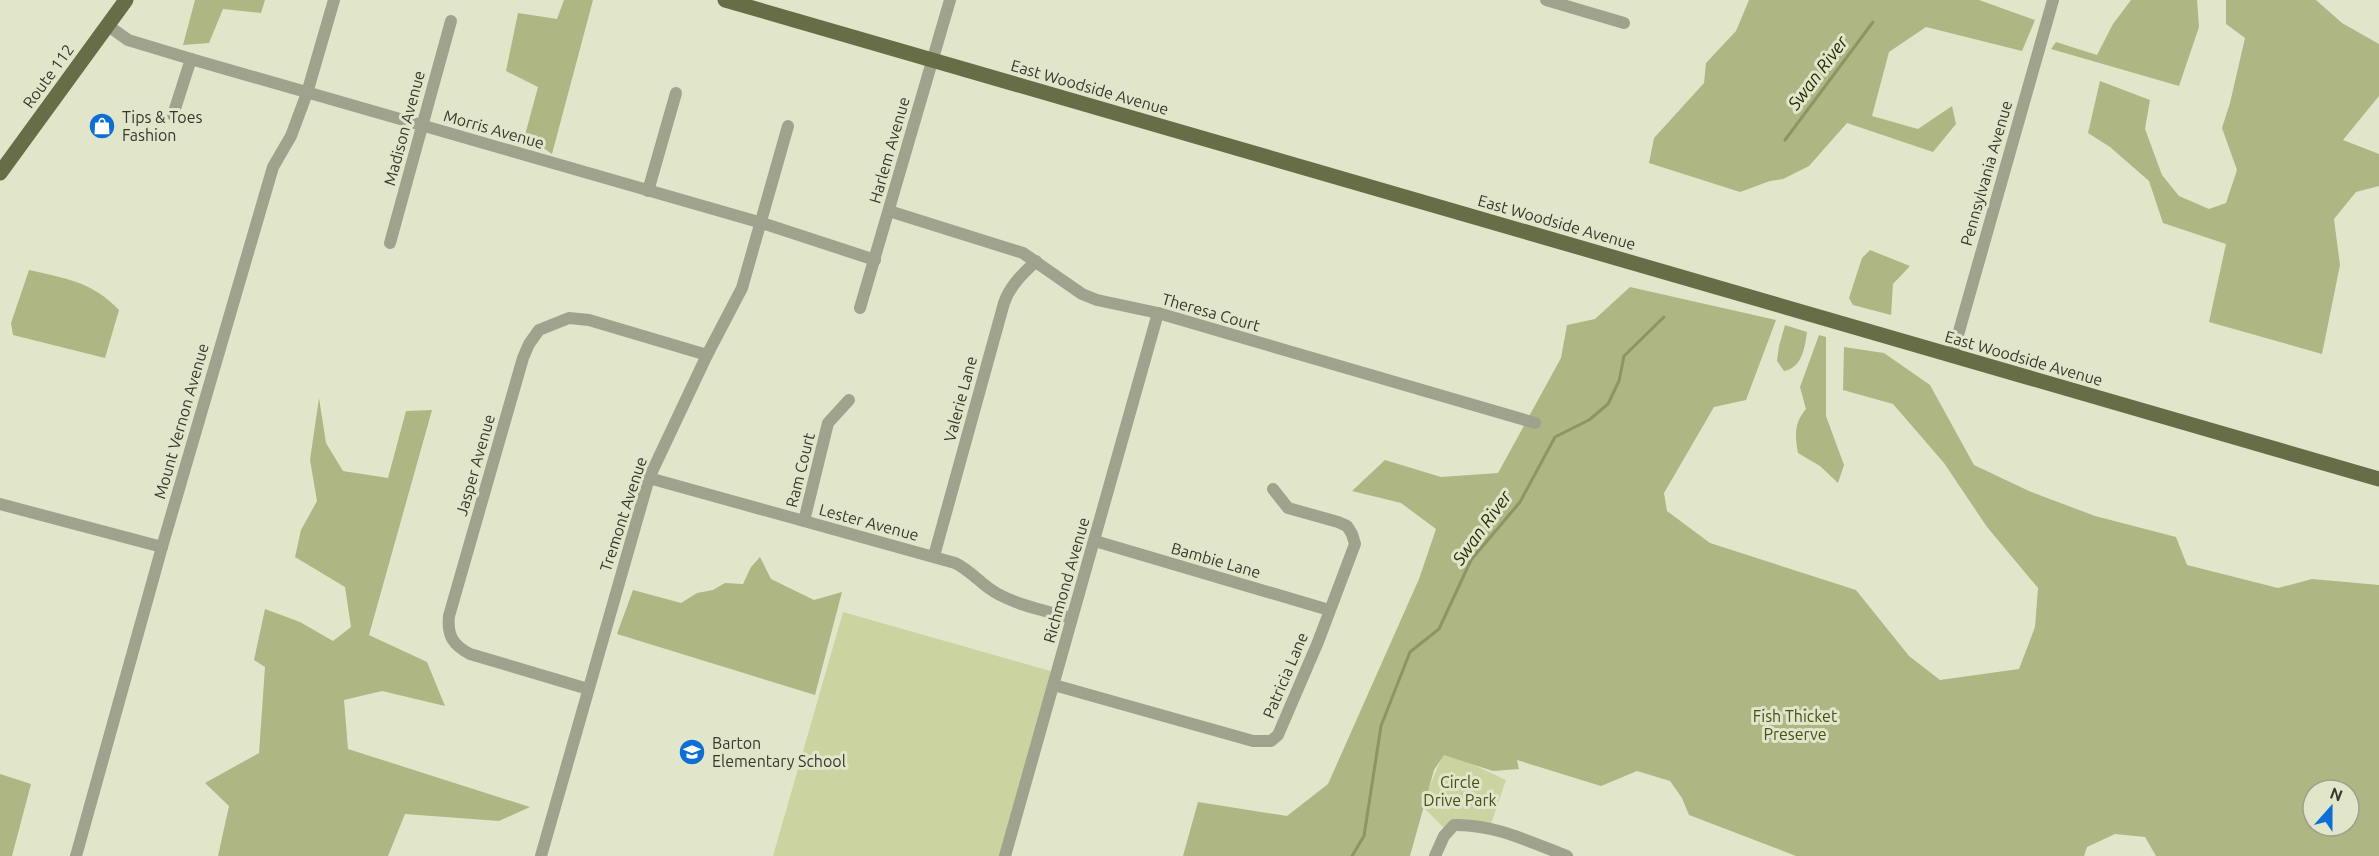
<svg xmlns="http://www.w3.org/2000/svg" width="2379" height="856" viewBox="0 0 2379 856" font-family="Ubuntu,sans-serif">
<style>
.green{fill:#cbd3a1}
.forest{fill:#aeb684;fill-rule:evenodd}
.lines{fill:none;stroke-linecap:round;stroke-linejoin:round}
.stream{stroke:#8e9565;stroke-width:3}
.minor{stroke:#9fa38d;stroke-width:12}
.major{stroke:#676d46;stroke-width:15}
.labels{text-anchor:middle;stroke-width:6;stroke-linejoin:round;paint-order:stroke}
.street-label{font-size:16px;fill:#36382d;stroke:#e1e6cb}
.poi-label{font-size:16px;fill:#36382d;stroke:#e1e6cb;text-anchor:start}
.park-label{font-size:16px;fill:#494f16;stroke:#e1e6cb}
.water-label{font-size:18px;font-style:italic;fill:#282d04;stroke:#e1e6cb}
</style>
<rect width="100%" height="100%" fill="#e1e6cb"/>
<g class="green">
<polygon points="843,612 1054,672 1004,856 773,856"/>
<polygon points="1444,751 1506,780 1491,824 1445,829 1422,806"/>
</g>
<g class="forest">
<polygon points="195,0 265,0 261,13 223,9 209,43 183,45"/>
<polygon points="564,0 593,0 552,154 525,135 538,87 506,71 518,13 557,19"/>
<polygon points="1749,0 1979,0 2035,20 2022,51 1926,27 1889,52 1872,116 1918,129 1952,106 1956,124 1933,152 1847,123 1809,166 1783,179 1770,181 1740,192 1649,163 1654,138 1704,83 1706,63 1736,31"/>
<polygon points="2131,0 2197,0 2199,27 2179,86 2051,49 2056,42 2097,55 2113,24"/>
<polygon points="2226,0 2316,0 2342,23 2379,44 2379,96 2343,140 2379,154 2379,186 2356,192 2334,219 2340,265 2322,354 2209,322 2226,244 2163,223 2149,181 2110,147 2088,133 2100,81 2150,100 2145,129 2162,175 2179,196 2209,209 2226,203 2237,170 2222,128 2230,103 2245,38 2226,24"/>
<polygon points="1870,250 1910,266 1893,284 1891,315 1853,305 1849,298 1862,258"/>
<path d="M 29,270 C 67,279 91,281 119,310 L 105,358 L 13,335 L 11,323 Z"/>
<path d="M 1630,287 L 1776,320 L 1746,400 L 1714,407 L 1664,493 L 1667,511 L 1710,543 L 1856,590 L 1909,656 L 1940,680 L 2019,669 L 2035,627 L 2038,588 L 1987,527 L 1944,463 L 1893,404 L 1843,390 L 1844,347 L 1884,353 L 1930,385 L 1974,465 L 2029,491 L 2095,516 L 2176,537 L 2187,565 L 2278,588 L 2312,579 L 2379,585 L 2379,856 L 2156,856 L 2145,837 L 2115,834 L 2087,847 L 2084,856 L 1796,856 L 1689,815 L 1682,798 L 1670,781 L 1637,771 L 1601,786 L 1517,760 L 1519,769 L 1493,771 L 1444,755 L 1434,770 L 1410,856 L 1183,856 L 1198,802 L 1287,816 L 1328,784 L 1419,579 L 1436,529 L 1401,503 L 1352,491 L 1385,460 L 1441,477 L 1498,473 L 1561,358 L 1567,325 L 1595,319 ZM 2313,790 L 2349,790 L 2349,826 L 2313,826 Z"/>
<path d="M 1785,325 L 1807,332 C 1805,347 1802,368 1784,371 L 1777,361 L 1779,346 Z"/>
<path d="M 1819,335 L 1826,337 L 1826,416 L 1844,465 L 1838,483 L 1820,466 L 1798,453 C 1795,435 1794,423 1806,409 L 1800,387 Z"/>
<polygon points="319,398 326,443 343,471 388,478 406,411 432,410 369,635 427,662 445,706 382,691 344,700 348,749 530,807 499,821 405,814 388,856 218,856 229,806 205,783 259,753 265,667 254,660 265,609 300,622 333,641 351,627 345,587 295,557 301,530 317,501 310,460"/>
<polygon points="760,557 771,579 814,600 842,592 815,695 617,634 633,590 681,603 697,593 713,590 725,583 743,584 751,567"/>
<polygon points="0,774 31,784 12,856 0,856"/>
</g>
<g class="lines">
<g class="stream">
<polyline points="1785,140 1873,22"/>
<polyline points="1352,856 1364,836 1381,726 1410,652 1439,629 1471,560 1520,502 1555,437 1589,420 1608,404 1619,381 1624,356 1664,317"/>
</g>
<g class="minor">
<polyline points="1546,0 1624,23"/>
<polyline points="107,25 128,40 191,59 762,223 875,260"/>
<polyline points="173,115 191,59"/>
<polyline points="648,191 676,93"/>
<polyline points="889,211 1023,253 1082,294 1097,300 1158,313 1535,423"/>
<polyline points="390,243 451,21"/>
<polyline points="860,308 950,0"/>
<polyline points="1952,356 2053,0"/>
<path d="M 649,478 L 955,563 C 972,571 982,586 998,594 C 1020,606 1047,611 1071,618"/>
<polyline points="0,504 162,547"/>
<polyline points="804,521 828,423 849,400"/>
<polyline points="1095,541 1329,610"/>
<path d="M 934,556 L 1004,303 C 1010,285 1023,274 1036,261"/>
<polyline points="1054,685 1253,741 1271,741 1278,735 1318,642 1355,544 1352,534 1347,526 1338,522 1288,508 1273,489"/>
<path d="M 588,689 L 470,654 C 453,645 447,636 449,616 L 523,358 L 529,344 L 539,330 L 569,318 L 589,320 L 707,355"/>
<polyline points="76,856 162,547 273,167 291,136 307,93 334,0"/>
<polyline points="541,856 649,478 707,355 742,288 788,126"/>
<polyline points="1005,856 1158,313"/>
<path d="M 1435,856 L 1444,836 L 1454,825 C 1494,824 1530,842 1567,856"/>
</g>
<g class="major">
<polyline points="725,0 2379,479"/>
<polyline points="0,173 126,0"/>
</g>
</g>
<defs>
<symbol id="shop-disc" viewBox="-11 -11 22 22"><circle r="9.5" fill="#0d6ed6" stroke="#e1e6cb"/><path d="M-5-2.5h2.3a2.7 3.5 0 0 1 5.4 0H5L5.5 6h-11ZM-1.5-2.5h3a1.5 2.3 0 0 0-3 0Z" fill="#fff"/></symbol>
<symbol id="school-disc" viewBox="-11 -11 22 22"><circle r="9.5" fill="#0d6ed6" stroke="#e1e6cb"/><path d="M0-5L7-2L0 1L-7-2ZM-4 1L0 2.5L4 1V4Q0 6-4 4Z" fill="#fff"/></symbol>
</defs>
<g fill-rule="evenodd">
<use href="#shop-disc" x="87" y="111" width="30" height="30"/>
<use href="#school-disc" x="677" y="737" width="30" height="30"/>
</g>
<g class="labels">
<g class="street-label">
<text transform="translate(48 76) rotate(-54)" y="6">Route 112</text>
<text transform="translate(1090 87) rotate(16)" y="6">East Woodside Avenue</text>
<text transform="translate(404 128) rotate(-75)" y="6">Madison Avenue</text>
<text transform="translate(494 129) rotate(16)" y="6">Morris Avenue</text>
<text transform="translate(889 150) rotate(-74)" y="6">Harlem Avenue</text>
<text transform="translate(1986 173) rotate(-74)" y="6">Pennsylvania Avenue</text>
<text transform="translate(1557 222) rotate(16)" y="6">East Woodside Avenue</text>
<text transform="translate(1211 312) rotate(16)" y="6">Theresa Court</text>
<text transform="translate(2024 358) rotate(16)" y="6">East Woodside Avenue</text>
<text transform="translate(960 399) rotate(-75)" y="6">Valerie Lane</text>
<text transform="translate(181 421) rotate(-74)" y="6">Mount Vernon Avenue</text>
<text transform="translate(475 465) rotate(-74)" y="6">Jasper Avenue</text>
<text transform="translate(800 470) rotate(-76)" y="6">Ram Court</text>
<text transform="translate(623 514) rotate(-72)" y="6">Tremont Avenue</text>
<text transform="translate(869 522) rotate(15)" y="6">Lester Avenue</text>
<text transform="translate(1216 560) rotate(16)" y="6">Bambie Lane</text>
<text transform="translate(1066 580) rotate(-74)" y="6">Richmond Avenue</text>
<text transform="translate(1285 675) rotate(-67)" y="6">Patricia Lane</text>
</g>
<g class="poi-label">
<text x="122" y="123">Tips &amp; Toes<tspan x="122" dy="18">Fashion</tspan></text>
<text x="712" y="749">Barton<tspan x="712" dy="18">Elementary School</tspan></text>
</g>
<g class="park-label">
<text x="1795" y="722">Fish Thicket<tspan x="1795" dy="18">Preserve</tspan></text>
<text x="1460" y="788">Circle<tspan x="1460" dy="18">Drive Park</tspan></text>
</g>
<g class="water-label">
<text transform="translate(1818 73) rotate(-53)" y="6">Swan River</text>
<text transform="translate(1482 528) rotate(-54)" y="6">Swan River</text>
</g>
</g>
<g transform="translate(2331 808) rotate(21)"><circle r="28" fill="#e1e6cb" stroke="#9da08c" stroke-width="1.5"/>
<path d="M0-4.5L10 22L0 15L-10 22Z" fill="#0d6ed6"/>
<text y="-9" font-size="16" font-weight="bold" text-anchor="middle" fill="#36382d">N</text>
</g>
</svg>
